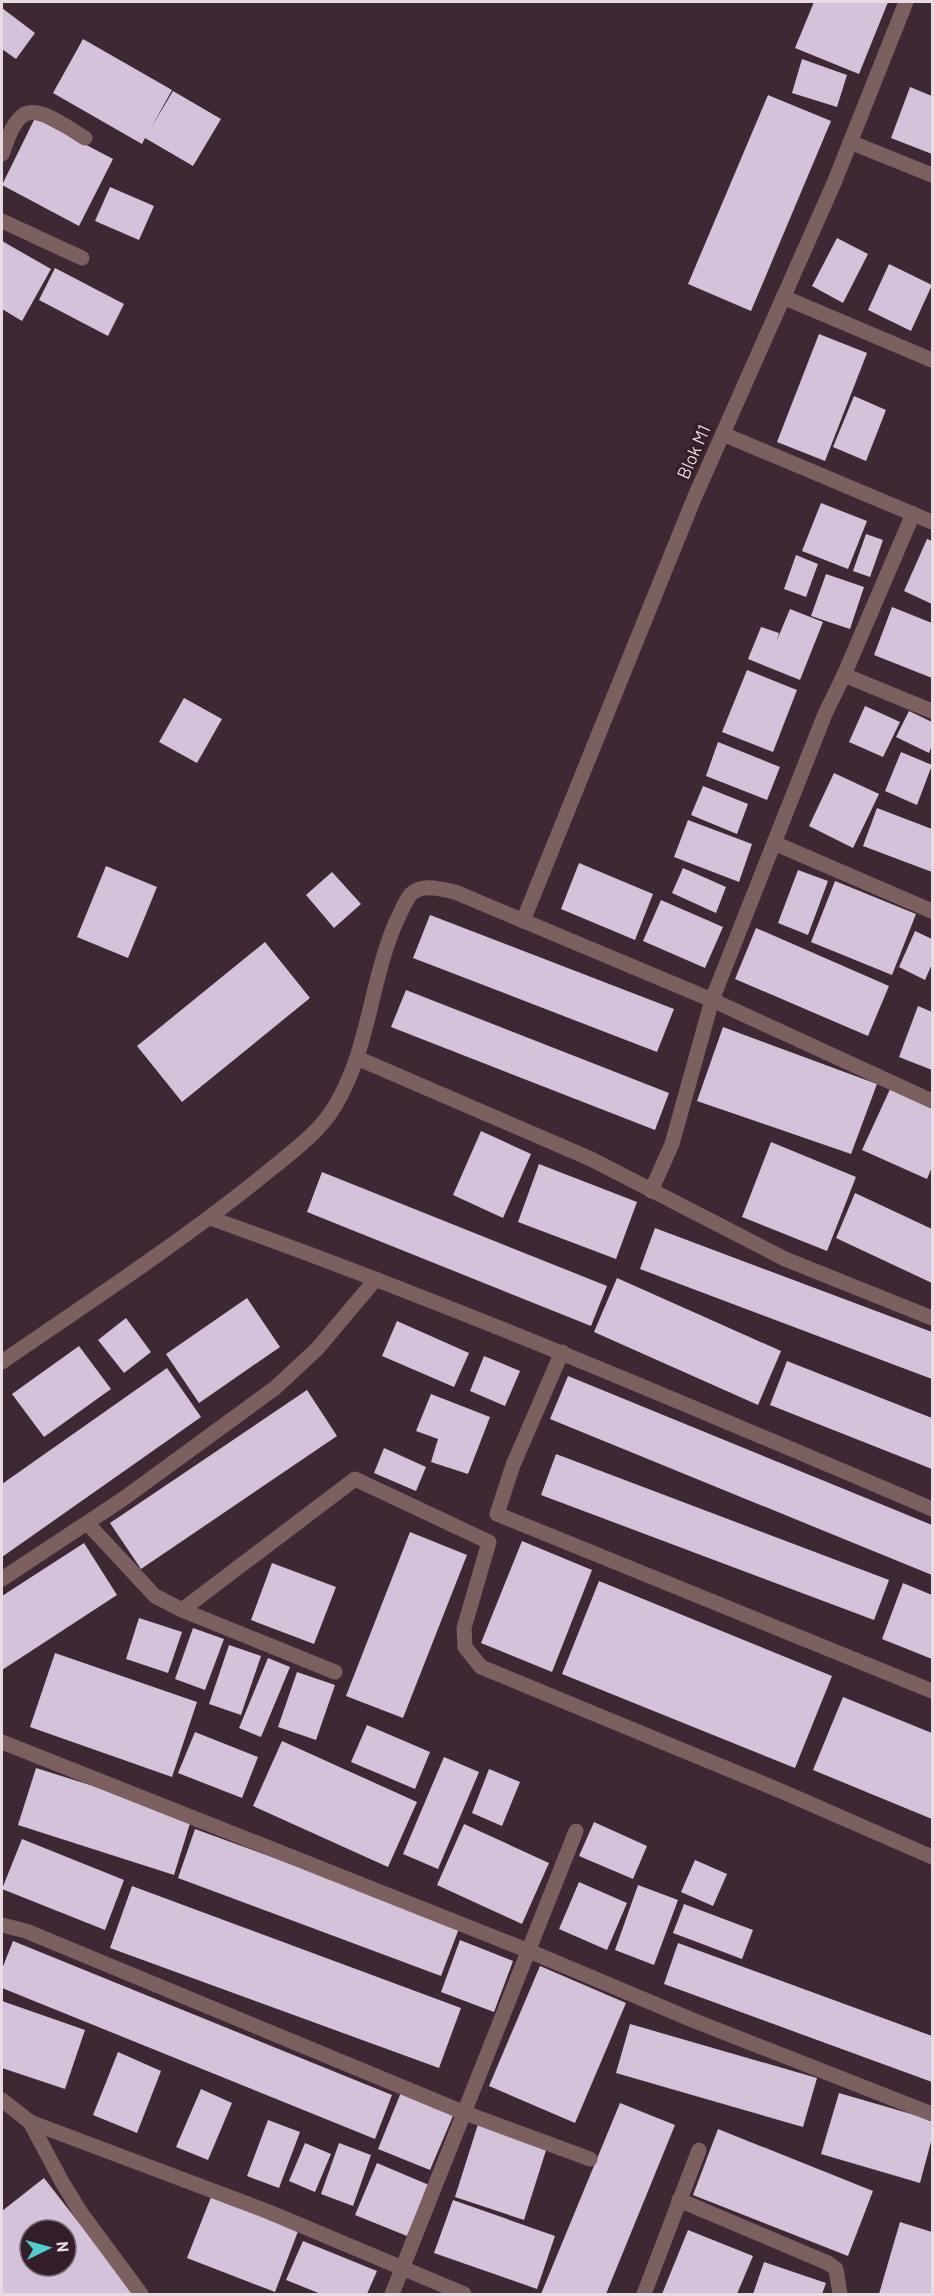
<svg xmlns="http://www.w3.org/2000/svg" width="934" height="2296" viewBox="0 0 934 2296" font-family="Barlow,sans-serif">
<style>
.building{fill:#d3c2d9;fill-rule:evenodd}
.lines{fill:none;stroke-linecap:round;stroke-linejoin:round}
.minor{stroke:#7c6060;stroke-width:15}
.labels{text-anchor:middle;stroke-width:6;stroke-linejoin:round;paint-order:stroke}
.street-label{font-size:18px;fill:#e8dae1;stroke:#331e29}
</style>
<rect width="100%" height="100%" fill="#3e2833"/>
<g class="building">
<polygon points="814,2 888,2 859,74 795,48"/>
<polygon points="2,8 35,33 16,59 2,49"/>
<polygon points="83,39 172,90 151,128 173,91 221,119 193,166 145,138 142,144 53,93"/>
<polygon points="802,59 847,75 837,107 792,93"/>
<polygon points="910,87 932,96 932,154 891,138"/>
<polygon points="768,95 831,121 751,311 688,284"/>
<polygon points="35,118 113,159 79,226 2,185"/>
<polygon points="110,187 154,206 139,240 95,221"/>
<polygon points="837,238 868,254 843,303 812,286"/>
<polygon points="2,241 51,269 22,321 2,309"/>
<polygon points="889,264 932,285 911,331 868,310"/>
<polygon points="55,268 124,304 108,336 39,300"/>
<polygon points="819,334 867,353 825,461 777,442"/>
<polygon points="854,396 886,410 866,461 833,447"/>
<polygon points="821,503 867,521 848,569 802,551"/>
<polygon points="866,534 883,540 870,577 853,571"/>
<polygon points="927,539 932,541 932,604 904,591"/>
<polygon points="796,555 818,564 806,597 784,589"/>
<polygon points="826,574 864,587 850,629 811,616"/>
<polygon points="892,607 932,623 932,678 874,655"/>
<polygon points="790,609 823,622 800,680 748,659 761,627 779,633 777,640"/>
<polygon points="747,670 797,690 773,752 722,732"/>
<polygon points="184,698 222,719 197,763 159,742"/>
<polygon points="865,706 900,722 883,757 849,742"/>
<polygon points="909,711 932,722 932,745 929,753 896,737"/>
<polygon points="718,742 780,767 767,800 706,776"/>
<polygon points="901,752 932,765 917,805 885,791"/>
<polygon points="834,773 879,794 853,848 809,826"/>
<polygon points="703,786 748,804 737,834 691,815"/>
<polygon points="877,808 932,829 932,872 863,846"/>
<polygon points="688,820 752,844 739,882 674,857"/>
<polygon points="579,863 653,894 635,940 561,909"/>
<polygon points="106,866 157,887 128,958 77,937"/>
<polygon points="683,868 726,887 716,913 672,893"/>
<polygon points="798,870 828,881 808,935 778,923"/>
<polygon points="332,872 361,904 334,928 306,895"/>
<polygon points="835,881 916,914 892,975 811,942"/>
<polygon points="661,900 723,927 705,968 643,941"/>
<polygon points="430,915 674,1009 657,1052 413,958"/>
<polygon points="756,928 889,986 868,1036 735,979"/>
<polygon points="915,931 932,939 932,964 925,980 899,967"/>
<polygon points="265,942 310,998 182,1102 137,1046"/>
<polygon points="406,990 669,1093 655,1130 391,1027"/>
<polygon points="918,1006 932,1012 932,1070 899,1057"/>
<polygon points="723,1027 877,1084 851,1154 697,1101"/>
<polygon points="891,1087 932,1106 932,1167 927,1179 862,1150"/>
<polygon points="481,1131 531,1154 503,1218 453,1195"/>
<polygon points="771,1142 856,1177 827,1251 742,1217"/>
<polygon points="539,1164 637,1202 616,1259 518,1222"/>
<polygon points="322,1172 607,1286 591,1326 307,1212"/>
<polygon points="855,1193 932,1229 932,1283 836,1238"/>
<polygon points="655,1228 932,1332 932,1379 640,1269"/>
<polygon points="617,1278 781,1351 758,1405 594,1332"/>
<polygon points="247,1298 280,1347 199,1403 166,1354"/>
<polygon points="126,1318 151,1352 124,1373 98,1340"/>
<polygon points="397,1321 469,1353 454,1387 382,1356"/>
<polygon points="79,1346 111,1389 44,1437 12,1394"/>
<polygon points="484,1356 520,1371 505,1406 470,1391"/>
<polygon points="787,1361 932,1418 932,1469 770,1405"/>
<polygon points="167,1368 201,1417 2,1557 2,1484"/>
<polygon points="568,1376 932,1525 932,1575 550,1419"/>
<polygon points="307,1390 337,1436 141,1569 110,1523"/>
<polygon points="431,1394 490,1417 468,1474 431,1462 438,1439 416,1431"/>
<polygon points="384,1448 426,1467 416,1491 374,1473"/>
<polygon points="556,1454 889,1580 874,1620 541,1495"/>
<polygon points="410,1532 467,1555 403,1718 346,1696"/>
<polygon points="522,1541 592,1570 552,1672 481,1643"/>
<polygon points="84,1543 117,1595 2,1670 2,1596"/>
<polygon points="272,1563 336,1587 314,1644 251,1620"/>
<polygon points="599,1581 832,1676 795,1768 562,1674"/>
<polygon points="903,1583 932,1595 932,1659 882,1639"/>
<polygon points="139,1618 182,1632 168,1673 126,1659"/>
<polygon points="193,1628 224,1639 205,1690 175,1679"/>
<polygon points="229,1645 261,1656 241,1715 209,1704"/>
<polygon points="55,1653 197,1702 172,1777 30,1727"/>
<polygon points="268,1658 290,1667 261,1737 239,1728"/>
<polygon points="297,1672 335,1685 316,1740 278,1727"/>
<polygon points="843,1697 932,1733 932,1819 813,1770"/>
<polygon points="367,1725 430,1752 415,1789 351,1762"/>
<polygon points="195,1732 258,1757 242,1798 178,1773"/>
<polygon points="282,1741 417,1802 388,1867 253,1806"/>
<polygon points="444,1757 479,1772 438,1869 403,1854"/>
<polygon points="36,1768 192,1817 174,1875 18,1825"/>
<polygon points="489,1769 520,1782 502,1826 472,1813"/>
<polygon points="594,1822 647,1846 633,1879 579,1856"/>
<polygon points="464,1824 549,1863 522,1924 437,1885"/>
<polygon points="195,1829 460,1926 441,1976 178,1878"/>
<polygon points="22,1839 124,1880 105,1930 2,1889"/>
<polygon points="695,1860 727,1874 713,1906 681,1892"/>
<polygon points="579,1882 627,1903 607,1950 559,1929"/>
<polygon points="638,1885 678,1900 654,1965 615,1950"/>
<polygon points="132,1886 461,2008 439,2068 110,1948"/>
<polygon points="684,1904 753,1930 742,1959 673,1933"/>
<polygon points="460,1940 513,1961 494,2012 441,1992"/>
<polygon points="13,1941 392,2095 375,2139 2,1988 2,1969"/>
<polygon points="678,1943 932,2036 932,2082 664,1984"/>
<polygon points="540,1966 626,2003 575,2123 489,2086"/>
<polygon points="2,2001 85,2030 65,2089 2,2068"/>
<polygon points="630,2024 817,2078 803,2127 616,2073"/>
<polygon points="118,2052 161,2071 137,2133 93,2115"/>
<polygon points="201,2089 232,2103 208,2160 176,2147"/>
<polygon points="402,2090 455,2111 430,2170 378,2149"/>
<polygon points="839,2093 932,2120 932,2138 920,2183 821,2154"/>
<polygon points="620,2103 675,2125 606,2294 541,2294"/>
<polygon points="268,2120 300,2132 279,2188 247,2176"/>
<polygon points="479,2121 548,2144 524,2220 455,2197"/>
<polygon points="718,2129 873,2191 848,2256 693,2195"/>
<polygon points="305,2143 331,2154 315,2192 289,2181"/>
<polygon points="339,2143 371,2155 353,2206 321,2194"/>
<polygon points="377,2163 429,2185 407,2236 355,2215"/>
<path d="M 44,2178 L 83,2228 L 135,2294 L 2,2294 L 2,2211 ZM 30,2230 L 66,2230 L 66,2266 L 30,2266 Z"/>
<polygon points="213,2192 300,2226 275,2292 187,2258"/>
<polygon points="453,2200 555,2236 537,2289 434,2253"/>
<polygon points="900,2222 932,2232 932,2294 879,2294"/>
<polygon points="688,2230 753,2256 737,2294 662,2294"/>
<polygon points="303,2241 377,2271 367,2294 321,2294 286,2280"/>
<polygon points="764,2262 826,2283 822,2294 753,2294"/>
</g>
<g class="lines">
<g class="minor">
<polyline points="850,142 932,175"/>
<path d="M 2,154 C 7,142 11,125 22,116 C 37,103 71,130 85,138"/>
<polyline points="2,221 82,258"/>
<polyline points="783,297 932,360"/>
<polyline points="723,434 932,522"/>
<polyline points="844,675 932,711"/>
<polyline points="774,843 932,911"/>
<polyline points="523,921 693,501 834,183 906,2"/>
<polyline points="357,1058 591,1159 785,1259 932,1318"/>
<polyline points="651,1191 672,1144 712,1000 825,714 844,675 913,514"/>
<path d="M 210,1218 C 455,1305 693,1407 932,1509"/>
<polyline points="562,1352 513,1465 497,1514 932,1691"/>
<path d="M 2,1362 C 89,1302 178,1244 260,1178 C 285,1157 318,1135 335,1106 C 369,1050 370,982 396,922 C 400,914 405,901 411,894 C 423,883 441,889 455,892 L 712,1000 L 932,1101"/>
<polyline points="88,1524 155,1596 182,1610 355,1479 489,1542 464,1628 465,1647 481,1667 781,1791 932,1857"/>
<polyline points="2,1579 123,1499 275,1388 317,1349 376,1279"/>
<polyline points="182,1610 335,1672"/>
<polyline points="2,1742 529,1951 695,2021 932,2114"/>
<polyline points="2,1925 26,1931 465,2113 590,2159"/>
<polyline points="2,2100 30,2122 269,2212 464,2294"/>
<polyline points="30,2122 62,2182 81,2213 141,2294"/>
<polyline points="679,2200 828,2263 836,2269 840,2294"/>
<polyline points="392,2294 576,1831"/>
<polyline points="644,2294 699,2150"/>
</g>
</g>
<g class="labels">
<g class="street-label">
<text transform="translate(694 452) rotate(-66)" y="6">Blok M1</text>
</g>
</g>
<rect width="934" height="2296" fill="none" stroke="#e8dae1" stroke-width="6"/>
<g transform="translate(48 2248) rotate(85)"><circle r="28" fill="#331e29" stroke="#7b6973" stroke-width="1.5"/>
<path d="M0-4.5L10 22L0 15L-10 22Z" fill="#52cdcf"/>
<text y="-9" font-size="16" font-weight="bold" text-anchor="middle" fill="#e8dae1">N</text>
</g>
</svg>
